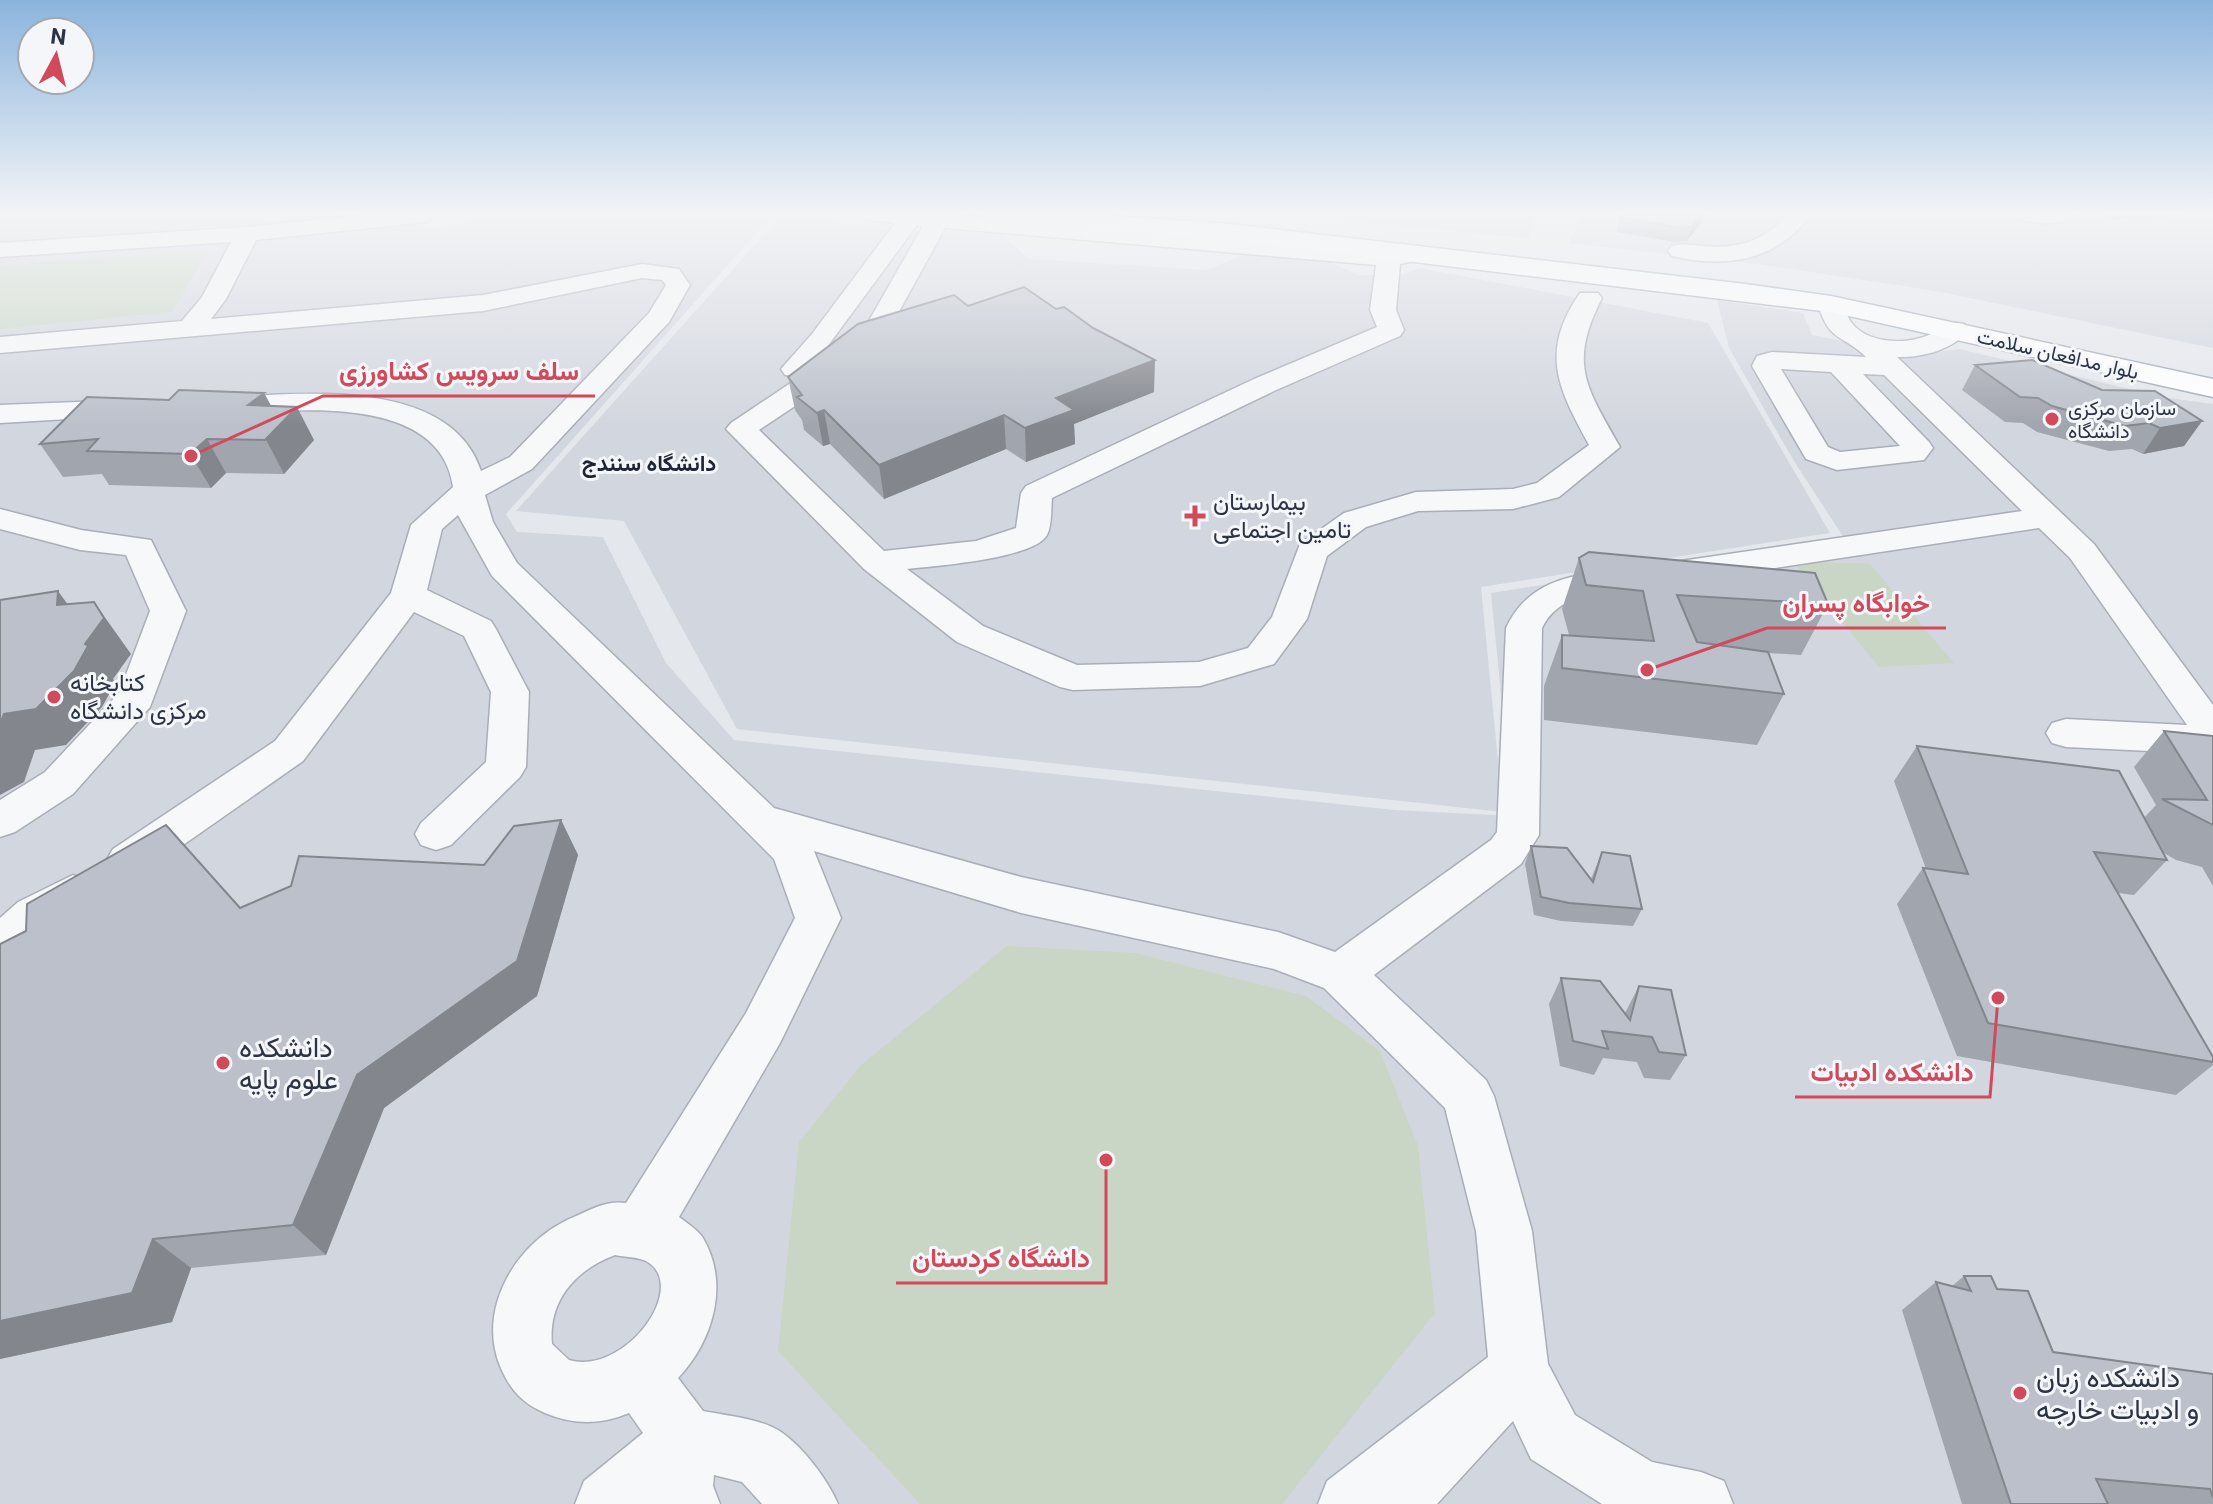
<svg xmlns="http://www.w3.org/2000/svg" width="2213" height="1504" viewBox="0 0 2213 1504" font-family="Roboto,Vazirmatn,sans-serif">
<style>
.built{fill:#d2d6de}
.green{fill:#c9d6c5}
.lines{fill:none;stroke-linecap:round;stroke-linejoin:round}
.minor-casing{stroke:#a9aeb7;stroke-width:3}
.major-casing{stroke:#a3abb8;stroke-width:3}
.minor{fill:#f7f8fa;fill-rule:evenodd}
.major{fill:#fff;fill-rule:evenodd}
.wall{fill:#a1a5ae}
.shaded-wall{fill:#83868d}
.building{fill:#bbc0ca;stroke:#83868d;stroke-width:2}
.poi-dot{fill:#d1495b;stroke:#f4f6f9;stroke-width:3}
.labels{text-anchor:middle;stroke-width:6;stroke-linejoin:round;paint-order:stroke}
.far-street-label{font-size:20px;fill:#2b3445;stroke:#f4f6f9}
.far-poi-label{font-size:20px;fill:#2b3445;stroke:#f4f6f9;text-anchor:start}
.far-neighbourhood-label{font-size:22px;font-weight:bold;fill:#1d2536;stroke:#f4f6f9}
.poi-label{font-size:24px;fill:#2b3445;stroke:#f4f6f9;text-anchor:start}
.near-poi-label{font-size:28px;fill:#2b3445;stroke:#f4f6f9;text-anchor:start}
.leader{fill:none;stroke:#d1495b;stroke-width:3}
.callout-dot{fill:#d1495b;stroke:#f4f6f9;stroke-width:3}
.callout-label{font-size:26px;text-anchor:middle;font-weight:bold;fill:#d1495b;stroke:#f4f6f9;stroke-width:6;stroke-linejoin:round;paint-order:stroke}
</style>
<rect width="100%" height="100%" fill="#e4e7ec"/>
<g class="built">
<polygon points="0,215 429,215 422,229 522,215 718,215 768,220 506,514 517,532 603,537 666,663 734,740 1394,810 1513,816 1491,593 1844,538 1794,461 1729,348 1717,300 1803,313 1812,335 1914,355 1959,349 2168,398 2213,404 2213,1504 0,1504"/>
<polygon points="1279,215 1534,215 1530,238"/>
<polygon points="1582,215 2213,215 2213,348 1936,291 1764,265 1569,243"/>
<polygon points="778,219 879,225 882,230 1002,234 1029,259 1206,270 1260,248 1305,251 1358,275 1400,275 1420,268 1708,323 1830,533 1481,587 1503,812 737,729 624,521 516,511"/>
</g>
<g class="green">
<polygon points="208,250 172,312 0,329 0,265"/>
<polygon points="1792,561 1870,564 1954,663 1879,667"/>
<polygon points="1007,946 1135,953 1306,996 1380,1051 1418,1146 1435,1313 1282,1504 920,1504 778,1351 799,1142 861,1065"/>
</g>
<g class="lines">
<defs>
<g id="minor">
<path d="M 361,215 L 437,215 L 426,222 L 256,240 L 226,299 L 211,319 L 483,295 L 642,264 L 679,269 L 690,285 L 669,322 L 532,469 L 485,495 L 493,522 L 517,563 L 774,808 L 1021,877 L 1278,932 L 1335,952 L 1491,840 L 1497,832 L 1506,628 C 1520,599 1540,585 1571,577 L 2022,511 L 1884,375 L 1863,374 L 1929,442 L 1933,448 L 1924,460 L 1837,470 L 1806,459 L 1752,366 L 1757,356 L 1772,352 L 1866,357 C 1843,334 1829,343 1818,304 L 1822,299 L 1840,299 C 1845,306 1846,315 1851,322 C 1867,344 1906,345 1929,335 C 1943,329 1948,320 1964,324 L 1968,330 C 1954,350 1920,358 1897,357 L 2094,544 L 2213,705 L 2213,754 L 2066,747 L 2052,743 L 2046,733 L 2052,723 L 2066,719 L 2187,725 L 2070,558 L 2039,528 L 1576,598 C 1561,604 1549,613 1542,628 L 1539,835 L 1521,864 L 1374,975 L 1486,1080 L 1494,1096 L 1532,1231 L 1548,1364 L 1575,1415 L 1652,1462 L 1701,1472 L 1724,1481 L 1733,1504 L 1602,1504 L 1531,1459 L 1513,1421 L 1437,1504 L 1318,1504 L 1327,1481 L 1488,1357 L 1476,1231 L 1445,1108 L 1324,988 L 1274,969 L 1021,913 L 814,851 L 841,918 L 780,1043 L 679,1217 C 687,1223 698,1230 703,1238 C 730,1284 713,1341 678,1378 L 703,1411 C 727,1416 760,1418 781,1432 C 803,1447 828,1480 838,1504 L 762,1504 L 742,1482 L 714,1475 L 713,1486 L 720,1504 L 575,1504 L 584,1481 L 643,1433 L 629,1413 C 600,1425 574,1425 545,1413 C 522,1403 510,1390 500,1366 C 476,1307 518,1240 574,1217 C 591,1209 608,1200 626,1203 L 746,1013 L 795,918 L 774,859 L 492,576 L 458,515 L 442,529 L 427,590 L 491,621 L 496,629 L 529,692 L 526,767 L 520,777 L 451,845 L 436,850 L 421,845 L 415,834 L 421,823 L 486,762 L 491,692 L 464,636 L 414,612 L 303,761 L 143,873 L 128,878 L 113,873 L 106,861 L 113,849 L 275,741 L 391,593 L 411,525 L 453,487 C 440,390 286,411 216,415 L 206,412 L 202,406 L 206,400 C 226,395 247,396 268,395 C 338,392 454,389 481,471 L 510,457 L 649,313 L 666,285 L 662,280 L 642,278 L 483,311 L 0,353 L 0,337 L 182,321 L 202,297 L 231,242 L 0,257 L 0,243 L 247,227 ZM 1781,369 L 1831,372 L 1900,446 L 1840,452 L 1828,447 ZM 615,1255 C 624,1257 638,1257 646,1261 C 691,1286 625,1376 569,1360 L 552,1344 C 548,1301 575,1270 615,1255 Z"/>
<path d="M 866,215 L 957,215 L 1389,252 L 1415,247 L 1423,249 L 1427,254 L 1423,259 L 1400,264 L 1396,310 L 1404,330 L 1400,336 L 1274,391 L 1052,498 C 1051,509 1052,526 1047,535 C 1034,559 933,566 907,569 L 983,626 L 1077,665 L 1199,662 L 1248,648 L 1272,617 L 1300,544 L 1344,513 L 1416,492 L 1513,489 L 1537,483 L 1589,445 C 1558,388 1539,352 1580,293 L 1598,293 L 1602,298 C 1568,364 1586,387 1620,447 L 1559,497 L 1513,509 L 1418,511 L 1366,527 L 1327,556 L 1307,619 L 1274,664 L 1200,686 L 1073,690 L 1060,687 L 957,642 L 864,569 L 726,429 L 731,423 L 801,376 L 785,375 L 781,369 L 812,334 L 895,223 L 869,220 ZM 917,225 L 923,226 L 866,326 L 813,366 ZM 945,228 L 1376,265 L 1370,310 L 1377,327 L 1254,379 L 1026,486 L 1021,493 L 1016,528 L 976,541 L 884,551 L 759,430 L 816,392 L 855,358 L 885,337 Z"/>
<path d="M 1787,215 L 1810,215 C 1778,261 1724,269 1672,256 L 1668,251 L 1672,246 C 1682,243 1692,245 1703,246 C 1738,249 1763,242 1787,215 Z"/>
<path d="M 2015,215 L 2076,215 C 2067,226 2024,226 2015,215 Z"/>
<polygon points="128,400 138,403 142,409 138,415 0,423 0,405"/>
<polygon points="0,509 81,530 151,540 186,611 150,707 73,794 15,832 0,837 0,800 45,772 119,693 150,611 126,555 80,550 0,529"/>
<polygon points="73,875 89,881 95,893 89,905 50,928 16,959 0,965 0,918 18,902"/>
</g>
<polygon id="major" points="985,215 1101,215 1230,224 1745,284 1831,296 2213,379 2213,397 1831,312 1230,240 997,222 988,220"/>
</defs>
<use href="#minor" class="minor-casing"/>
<use href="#major" class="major-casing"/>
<use href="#minor" class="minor"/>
<use href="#major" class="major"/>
</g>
<g class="wall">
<polygon points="1620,215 1707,215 1687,241 1674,242 1616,232"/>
<polygon points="2104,215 2190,215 2132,220 2127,217 2113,220"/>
<polygon points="1975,365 2102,390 2202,421 2184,446 2143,454 2132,449 2109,451 2037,432 2023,423 2005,422 1962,390"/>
<polygon points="788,377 1154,392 1074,424 1075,444 1026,462 1006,449 884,499 830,444 823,446 804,430 802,420 795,410"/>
<polygon points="264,393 271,406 314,440 284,474 226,473 211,488 109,485 102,474 63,477 40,444"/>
<polygon points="1579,558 1828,604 1801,655 1768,653 1784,694 1757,745 1544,720 1544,686 1562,635 1569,635 1562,609"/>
<polygon points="2164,731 2213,736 2213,886 2202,867 2176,860 2164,853 2167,860 2134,895 2118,893 2213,1057 2213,1065 2176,1095 1957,1056 1897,904 1923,868 1926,869 1894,781 1917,746 2144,818 2156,805 2134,767"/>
<polygon points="561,820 578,855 537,996 384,1108 326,1255 191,1268 172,1322 0,1359 240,908 484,865"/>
<polygon points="1531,846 1591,879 1602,852 1642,909 1633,926 1561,921 1534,915 1525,864"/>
<polygon points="1561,978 1625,1013 1639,986 1686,1055 1670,1080 1644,1078 1637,1062 1603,1058 1594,1075 1560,1066 1549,1004"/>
<polygon points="1964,1276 1997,1289 2053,1352 2213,1374 2213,1504 1962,1504 1902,1310 1936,1282 1952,1286"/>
</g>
<g class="shaded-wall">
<polygon points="1701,215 1707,215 1687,241 1692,226"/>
<polygon points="2115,215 2128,215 2127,217 2113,220"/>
<polygon points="1155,360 1154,392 1074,424 1075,444 1026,462 1025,428 1056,398"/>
<polygon points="264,393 281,424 297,407 314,440 284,474 248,405"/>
<polygon points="824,410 830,444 823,446 817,413"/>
<polygon points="1004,415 1006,449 884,499 879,465"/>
<polygon points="2202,421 2184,446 2143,454 2160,428"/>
<polygon points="207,439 226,473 211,488 190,454"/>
<polygon points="58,591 84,627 57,605"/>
<polygon points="94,602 131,654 113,679 116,682 102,707 66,745 35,750 24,782 0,795 0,724 4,714"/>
<polygon points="561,820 578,855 537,996 384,1108 326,1255 293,1225 357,1075"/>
<polygon points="153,1239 191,1268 172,1322 0,1359 0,1321"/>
</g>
<g class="building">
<polygon points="1625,215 1701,215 1692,226 1679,228 1620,217"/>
<polygon points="1024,287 1056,309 1064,307 1093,328 1155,360 1056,398 1074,410 1025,428 1004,415 879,465 824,410 817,413 797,397 802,395 788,377 858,324 954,295 968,306"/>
<polygon points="2032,360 2102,390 2155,391 2202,421 2160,428 2149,423 2125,426 2052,406 2038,398 2020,397 1975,365"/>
<polygon points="179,390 264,393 248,405 297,407 265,440 207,439 190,454 87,451 98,439 40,444 87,397 169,400"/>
<polygon points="1589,552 1815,573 1828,604 1677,595 1697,642 1768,652 1784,694 1562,668 1562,635 1654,641 1643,591 1586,585 1579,558"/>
<polygon points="58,591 57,605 94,602 104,618 85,644 88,646 74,671 36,709 4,714 0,724 0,600"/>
<polygon points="2164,731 2213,736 2213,825 2162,799 2207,800"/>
<polygon points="1917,746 2119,771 2167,860 2094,852 2213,1057 2213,1062 1988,1023 1923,868 1968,874"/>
<polygon points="561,820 517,961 357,1075 293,1225 153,1239 132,1293 0,1321 0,944 26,931 27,904 166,825 240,908 291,886 299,856 484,865 514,826"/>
<polygon points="1531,846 1567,848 1593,882 1602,852 1630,856 1642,909 1569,903 1541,897"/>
<polygon points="1561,978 1600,981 1630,1020 1639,986 1671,990 1686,1055 1659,1052 1652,1037 1602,1031 1608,1049 1573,1041"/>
<polygon points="1964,1276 1991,1276 1997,1289 2028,1291 2053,1352 2213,1374 2213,1498 2210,1489 2096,1479 2108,1504 2011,1504 1936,1282 1971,1291"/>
</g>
<linearGradient id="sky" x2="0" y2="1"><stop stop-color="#8bb4dd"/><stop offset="0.5" stop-color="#f3f4f6"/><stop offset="1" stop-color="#f3f4f6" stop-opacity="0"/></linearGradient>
<rect width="2213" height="426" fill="url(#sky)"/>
<g class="poi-dot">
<circle cx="2052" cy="419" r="8"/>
<path d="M1191 504h8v8h8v8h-8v8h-8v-8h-8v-8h8z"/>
<circle cx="54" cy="697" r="8"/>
<circle cx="223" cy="1063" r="8"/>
<circle cx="2020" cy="1393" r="8"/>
</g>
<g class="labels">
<g class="far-street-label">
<text transform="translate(2058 354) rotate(13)" y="7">بلوار مدافعان سلامت</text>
</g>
<g class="far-poi-label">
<text x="2068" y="415">سازمان مرکزی<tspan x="2068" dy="23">دانشگاه</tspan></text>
</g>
<g class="far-neighbourhood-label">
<text x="649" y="471">دانشگاه سنندج</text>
</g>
<g class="poi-label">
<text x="1213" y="510">بیمارستان<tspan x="1213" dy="28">تامین اجتماعی</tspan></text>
<text x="70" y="691">کتابخانه<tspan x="70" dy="28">مرکزی دانشگاه</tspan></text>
</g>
<g class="near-poi-label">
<text x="239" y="1057">دانشکده<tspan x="239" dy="32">علوم پایه</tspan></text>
<text x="2036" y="1387">دانشکده زبان<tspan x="2036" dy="32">و ادبیات خارجه</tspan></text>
</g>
</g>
<path class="leader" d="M191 456L323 396H595M1647 670L1767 628H1946M1998 998L1990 1097H1795M1106 1160L1106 1283H896"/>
<g class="callout-dot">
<circle cx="191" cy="456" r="8"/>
<circle cx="1647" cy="670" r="8"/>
<circle cx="1998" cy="998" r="8"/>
<circle cx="1106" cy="1160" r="8"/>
</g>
<g class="callout-label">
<text x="459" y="380">سلف سرویس کشاورزی</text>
<text x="1856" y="612">خوابگاه پسران</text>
<text x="1892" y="1081">دانشکده ادبیات</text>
<text x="1001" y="1267">دانشگاه کردستان</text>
</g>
<g transform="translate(56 56) rotate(7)"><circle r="38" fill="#f4f6f9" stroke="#a4a8b1" stroke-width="2"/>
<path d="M0-6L14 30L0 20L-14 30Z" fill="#d1495b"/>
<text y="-12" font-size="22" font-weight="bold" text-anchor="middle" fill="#2b3445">N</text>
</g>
</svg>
